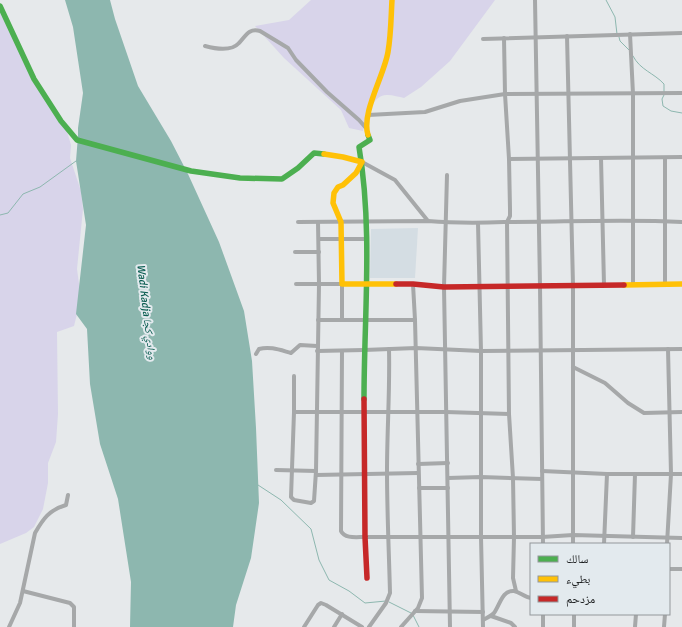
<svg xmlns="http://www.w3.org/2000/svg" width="682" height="627" viewBox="0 0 682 627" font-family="Signika,'Noto Naskh Arabic',sans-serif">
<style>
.built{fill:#d4dde3}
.green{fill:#d8d4ea}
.water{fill:#8db7af}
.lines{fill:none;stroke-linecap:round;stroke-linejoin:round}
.stream{stroke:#8db7af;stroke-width:1}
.street{stroke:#a6a8a9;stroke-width:4}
.fast{stroke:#4caf50;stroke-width:5.5}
.slow{stroke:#ffc107;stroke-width:5.5}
.jam{stroke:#c62828;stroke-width:5.5}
.labels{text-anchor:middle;stroke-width:4;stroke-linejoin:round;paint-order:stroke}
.water-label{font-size:11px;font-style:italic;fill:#0c5e52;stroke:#e3eaee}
</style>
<rect width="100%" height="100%" fill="#e6e9eb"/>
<polygon class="built" points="418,228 415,278 370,278 371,229"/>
<g class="green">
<path d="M 311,0 L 495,0 L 450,61 L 421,87 L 404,98 C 399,97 393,95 388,95 C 371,94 368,118 363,131 L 349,128 L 341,110 L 284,58 L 255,26 L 289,20 Z"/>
<polygon points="0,7 34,79 66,128 71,145 70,158 81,191 83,209 77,269 81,298 74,326 57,332 58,414 56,442 48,463 48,483 43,509 34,527 26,533 0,544"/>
</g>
<polygon class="water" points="65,0 110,0 115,19 138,86 171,141 188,174 219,242 244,311 252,361 256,428 259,503 251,558 236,605 233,627 130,627 131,582 118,499 100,444 90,384 87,329 76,314 86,225 76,161 78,136 78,128 83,93 73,27"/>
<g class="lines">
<g class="stream">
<polyline points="606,0 615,17 617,34"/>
<polyline points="619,37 620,41 629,50"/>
<path d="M 633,56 C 640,70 654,73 664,84 L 664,92"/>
<polyline points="664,95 662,99 663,106 671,111 682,113"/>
<polyline points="0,215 8,213 23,194 40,187 76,161"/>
<polyline points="258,485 281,500 311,529 319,560 329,580 349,591 365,603 386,601"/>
<polyline points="389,602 411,613"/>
<polyline points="413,615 419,627"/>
</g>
<g class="street">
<polyline points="535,0 540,286 543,544"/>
<polyline points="630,34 633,94 633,285"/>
<polyline points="567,36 573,285 573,544"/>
<polyline points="504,38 505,94 509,159 510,209 510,216 507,222 509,414 513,478 514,537 513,578 516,591"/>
<polyline points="483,39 682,33"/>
<path d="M 205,46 C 216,49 231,52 239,43 C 246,36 248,28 260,31 L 288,48 L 296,60 L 327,92 L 359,120 L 366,128"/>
<polyline points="368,115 425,112 460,101 505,94 682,93"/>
<polyline points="601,158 604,285"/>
<polyline points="509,159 682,157"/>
<polyline points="362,162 395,180 428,221"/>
<polyline points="447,175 444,287 450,627"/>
<path d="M 298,222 L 428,221 C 453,223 479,223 504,222 C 564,222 623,219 682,222"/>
<polyline points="478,223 481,351 481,537 483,627"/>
<polyline points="319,239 366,239"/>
<polyline points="295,252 319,252"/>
<polyline points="296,284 342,284 342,320"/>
<polyline points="665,284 665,158"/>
<polyline points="318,320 415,320"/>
<polyline points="317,351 364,350 416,348 481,351 682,349"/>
<path d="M 342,351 L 341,531 C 345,539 356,537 365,537 L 542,537 L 573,535 L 682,538"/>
<path d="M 256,354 L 259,349 C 270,346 280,350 291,353 L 300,345 L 317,346"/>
<polyline points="573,367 605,383 628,403 644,413 682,412"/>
<polyline points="294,376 294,412 291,497 294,500 311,503 314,501 316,471 319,284 318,222"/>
<polyline points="294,412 446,412 509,414"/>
<polyline points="418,464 448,463"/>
<polyline points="276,470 316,471"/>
<polyline points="542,471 607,474 682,474"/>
<polyline points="316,475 418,473"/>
<polyline points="448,478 481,477 542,479"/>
<polyline points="419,488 448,488"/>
<polyline points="633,537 635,474"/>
<polyline points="604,544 607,474"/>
<polyline points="667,544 671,474 668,349"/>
<polyline points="669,569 682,569"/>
<polyline points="23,591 70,603 74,607 74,627"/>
<polyline points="415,611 483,612"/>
<polyline points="574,614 574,627"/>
<polyline points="491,616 511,623 515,627"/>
<path d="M 483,620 C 487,618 491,616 494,613 C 500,605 502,590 514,591 C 520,592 524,597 531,598"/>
<path d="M 9,627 L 20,603 L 35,533 C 43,519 49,510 66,505 L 68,495"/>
<polyline points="304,627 318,605 321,603 326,605 362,627"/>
<polyline points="334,627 342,614"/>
<path d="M 369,627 L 386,603 L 390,593 C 389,553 387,512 387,471 C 387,431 390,390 389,349"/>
<polyline points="401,627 418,608 422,598 415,320 413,284"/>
<polyline points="543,627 543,614"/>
<polyline points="635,627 636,614"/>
<polyline points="664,627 665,614"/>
</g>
<g class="fast">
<polyline points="0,6 34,79 61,121 77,140 191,171 240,178 282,179 298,168 314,153 324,154"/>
<path d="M 364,399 C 364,316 373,230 359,147 L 370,140 L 368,135"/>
</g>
<g class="slow">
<path d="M 368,135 C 361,113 384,76 388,52 C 391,35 391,17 392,0"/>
<polyline points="324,154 343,157 362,162 356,173 343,185 338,187 334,193 333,203 341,222 342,284 396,284"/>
<polyline points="624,285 682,284"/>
</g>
<g class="jam">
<polyline points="396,284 413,284 444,287 624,285"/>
<polyline points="364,399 365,537 367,578"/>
</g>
</g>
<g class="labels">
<g class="water-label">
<text transform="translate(147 312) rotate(83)" y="4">Wadi Kadja ووادي كجا</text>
</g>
</g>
<rect x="530" y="543" width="140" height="72" fill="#e3eaee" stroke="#93989b"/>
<rect x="538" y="556" width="20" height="6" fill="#4caf50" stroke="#93989b"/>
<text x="566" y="563" font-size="12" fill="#1c1e1f">سالك</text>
<rect x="538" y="576" width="20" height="6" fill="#ffc107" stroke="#93989b"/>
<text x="566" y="583" font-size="12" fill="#1c1e1f">بطيء</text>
<rect x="538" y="596" width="20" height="6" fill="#c62828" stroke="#93989b"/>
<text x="566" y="603" font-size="12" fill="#1c1e1f">مزدحم</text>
</svg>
